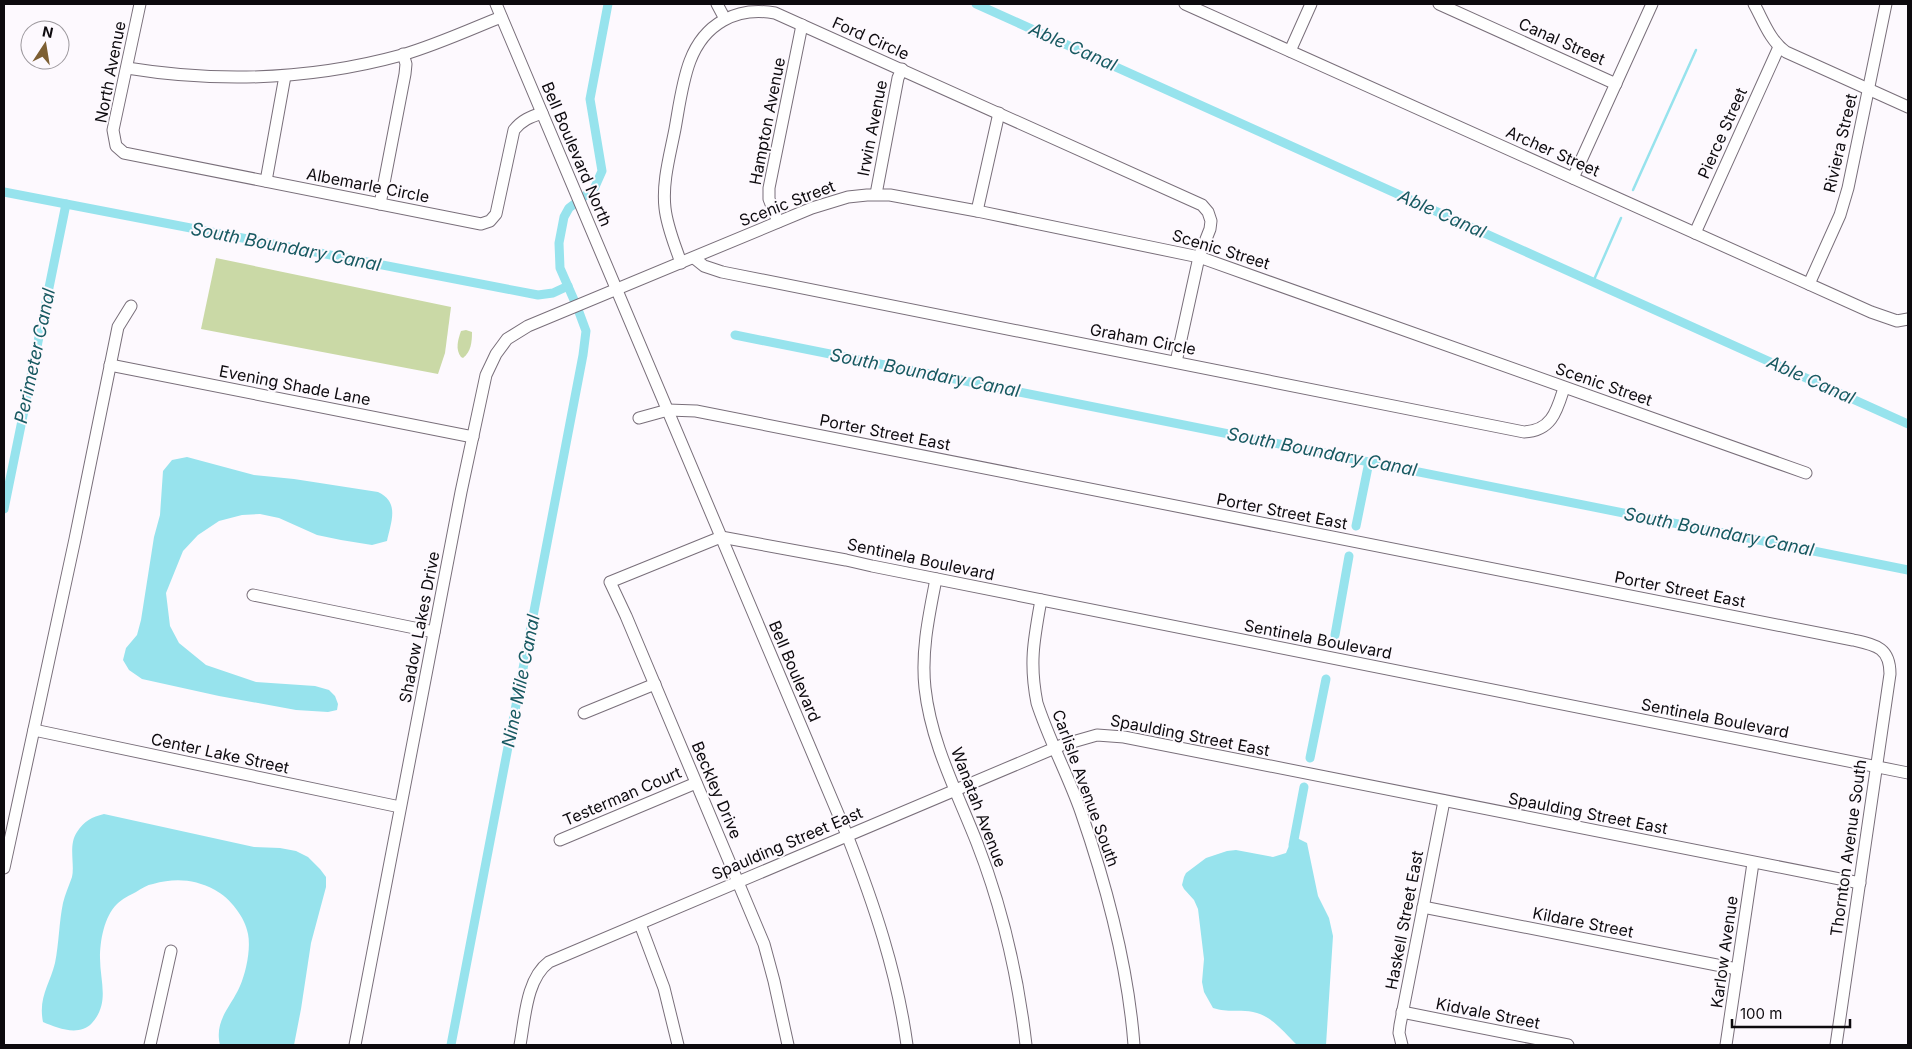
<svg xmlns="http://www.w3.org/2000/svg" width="1912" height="1049" viewBox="0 0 1912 1049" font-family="Inter,sans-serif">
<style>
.green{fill:#cad9a6}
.water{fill:#97e3ed}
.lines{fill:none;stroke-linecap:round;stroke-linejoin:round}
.stream{stroke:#97e3ed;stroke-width:2.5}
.canal{stroke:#97e3ed;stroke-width:9}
.minor-casing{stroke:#796f7a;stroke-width:13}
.minor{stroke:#fff;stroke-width:11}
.labels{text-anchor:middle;stroke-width:4;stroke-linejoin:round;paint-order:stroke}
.street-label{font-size:16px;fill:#0d0a0e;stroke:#fdf9fe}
.water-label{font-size:18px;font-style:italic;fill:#185961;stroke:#fdf9fe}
</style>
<rect width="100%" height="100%" fill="#fdf9fe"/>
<g class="green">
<polygon points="216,258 451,307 445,353 438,374 201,329"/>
<path d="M 466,330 L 472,332 C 472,342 471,352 463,358 L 461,357 C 455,349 458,340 461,331 Z"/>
</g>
<g class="water">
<path d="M 187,457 L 254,475 L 294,479 L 378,492 C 400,502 391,522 387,541 L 372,545 L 341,540 L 317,535 L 279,518 L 260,514 L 242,515 L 219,521 L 198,535 L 183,551 L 166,593 L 170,626 L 179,643 L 206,665 L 256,682 L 315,686 L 329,690 L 335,696 L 338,704 L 337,710 L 328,712 L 296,710 L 219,696 L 142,679 L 129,670 L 123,660 L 126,648 L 137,635 L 141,620 L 154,537 L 160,515 L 163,471 L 172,460 Z"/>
<path d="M 104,814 L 254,847 L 280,848 L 296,851 L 308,857 L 320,869 L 326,877 L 326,887 L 311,943 L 301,1009 L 294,1045 L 220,1045 C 214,1020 231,1007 240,986 C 246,972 251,949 248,934 C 245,917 230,898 215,890 C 194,879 175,878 153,884 C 147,885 142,888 136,892 C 130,895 122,899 117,904 C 104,917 100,941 100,958 C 100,981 110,1003 92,1023 C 79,1037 57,1028 43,1022 C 38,997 50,984 55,963 C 59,943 59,922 63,903 C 65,894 69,886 72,877 C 75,864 68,845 77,832 C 84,821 92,817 104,814 Z"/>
<path d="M 1293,836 L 1307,843 L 1318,896 L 1329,918 L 1333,936 L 1326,1045 L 1297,1045 C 1285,1033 1271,1015 1253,1012 C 1238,1009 1229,1013 1213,1008 L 1204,992 L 1202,982 L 1204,959 L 1198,909 L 1194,900 L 1184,889 L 1182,885 L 1184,877 L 1186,873 L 1206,858 L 1227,851 L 1236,850 L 1273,857 L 1286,853 Z"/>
</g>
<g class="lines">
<g class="stream">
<polyline points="1633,190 1696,50"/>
<polyline points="1593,282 1621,218"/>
</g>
<g class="canal">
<polyline points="976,4 1908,424"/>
<polyline points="4,192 538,295 553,293 568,286"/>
<polyline points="574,300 560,268 559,243 564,217 569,208 594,189 602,171 590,99 608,4"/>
<polyline points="735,335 1908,570"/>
<polyline points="4,509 66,204"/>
<polyline points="1356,526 1369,462"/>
<polyline points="1335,635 1349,556"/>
<polyline points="1310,758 1326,679"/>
<polyline points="1293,845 1304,787"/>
<polyline points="451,1045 583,355 586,331 579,312"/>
</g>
<defs>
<g id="minor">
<path d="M 140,4 L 113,130 L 116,146 L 124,153 L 481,224 L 490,221 L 496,214 L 514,130 C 522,120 530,117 542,113"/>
<path d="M 496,4 L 847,835 C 874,904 897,972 907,1045"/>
<polyline points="717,4 725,19"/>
<polyline points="1185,4 1871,312 1897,321 1908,319"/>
<polyline points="1439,4 1616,84"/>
<path d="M 1754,4 C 1763,20 1770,41 1786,52 L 1908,107"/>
<polyline points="1290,51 1311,4"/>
<path d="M 127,68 C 219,83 311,80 402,55 C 436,45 469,30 501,17"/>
<polyline points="1573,178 1652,4"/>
<polyline points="266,181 285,76"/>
<polyline points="876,194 898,78 902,69"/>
<polyline points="380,204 405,74 406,64 403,54"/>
<polyline points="977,211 999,113"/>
<polyline points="778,222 769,199 769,188 802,25"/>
<polyline points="1695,233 1779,47"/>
<path d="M 694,258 L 704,266 L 722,272 L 1524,432 C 1552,431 1557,410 1564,388"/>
<path d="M 681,263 C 675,245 667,227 665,208 C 662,182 670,155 675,129 C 679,107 682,82 690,61 C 704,24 736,6 775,13 L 1202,205 L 1208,212 L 1211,221 L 1210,229 L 1199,257 L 1176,362"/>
<polyline points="1809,284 1840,215 1848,188 1886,4"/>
<polyline points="110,365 473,437"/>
<path d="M 639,418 L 668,410 L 696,411 L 1853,640 C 1875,645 1890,647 1890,674 L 1836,1045"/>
<path d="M 936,579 C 929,615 921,651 925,688 C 931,743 957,792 977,843 C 1002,907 1018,976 1026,1045"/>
<polyline points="253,595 434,632"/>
<path d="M 1041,600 C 1034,639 1029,663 1037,703 C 1049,740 1068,775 1081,812 C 1107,887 1128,966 1134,1045"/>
<polyline points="584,713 655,684"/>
<polyline points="34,730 400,807"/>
<polyline points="560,840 696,783"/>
<polyline points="4,868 75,539 118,327 131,306"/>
<polyline points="1423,907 1737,969"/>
<polyline points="640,924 664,988 678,1045"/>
<polyline points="1402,1012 1568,1045"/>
<polyline points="150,1045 171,951"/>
<polyline points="355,1045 461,492 486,375 496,354 507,339 528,326 812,208 848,197 867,195 890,195 977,211 1199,257 1806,473"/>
<path d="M 520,1045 C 525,1019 526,979 549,962 L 1062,745 L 1097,735 L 1124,737 L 1860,883"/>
<polyline points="788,1045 774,981 764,944 626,616 610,582 721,537 846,560 872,566 1908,773"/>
<polyline points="1402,1045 1399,1033 1400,1025 1444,801"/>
<polyline points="1726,1045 1753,863"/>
</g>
</defs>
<use href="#minor" class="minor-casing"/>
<use href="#minor" class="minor"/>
</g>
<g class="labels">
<g class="street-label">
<text transform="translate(871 38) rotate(24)" y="6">Ford Circle</text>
<text transform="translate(1562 41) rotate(24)" y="6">Canal Street</text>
<text transform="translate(110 72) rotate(-79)" y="6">North Avenue</text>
<text transform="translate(767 121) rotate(-79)" y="6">Hampton Avenue</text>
<text transform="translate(872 128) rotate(-79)" y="6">Irwin Avenue</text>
<text transform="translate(1722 133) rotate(-66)" y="6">Pierce Street</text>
<text transform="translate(1840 143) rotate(-77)" y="6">Riviera Street</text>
<text transform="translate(1553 151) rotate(24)" y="6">Archer Street</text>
<text transform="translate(577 154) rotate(67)" y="6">Bell Boulevard North</text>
<text transform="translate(368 185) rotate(11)" y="6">Albemarle Circle</text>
<text transform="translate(787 203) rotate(-21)" y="6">Scenic Street</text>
<text transform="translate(1221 249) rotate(17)" y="6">Scenic Street</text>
<text transform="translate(1143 339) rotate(11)" y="6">Graham Circle</text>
<text transform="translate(1604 384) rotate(19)" y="6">Scenic Street</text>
<text transform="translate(295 385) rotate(11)" y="6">Evening Shade Lane</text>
<text transform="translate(885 432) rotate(11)" y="6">Porter Street East</text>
<text transform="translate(1282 511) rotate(11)" y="6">Porter Street East</text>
<text transform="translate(921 559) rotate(12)" y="6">Sentinela Boulevard</text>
<text transform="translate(1680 589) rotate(11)" y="6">Porter Street East</text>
<text transform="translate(419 627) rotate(-79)" y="6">Shadow Lakes Drive</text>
<text transform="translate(1318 639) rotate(11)" y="6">Sentinela Boulevard</text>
<text transform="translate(795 671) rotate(67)" y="6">Bell Boulevard</text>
<text transform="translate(1715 718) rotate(11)" y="6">Sentinela Boulevard</text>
<text transform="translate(1190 735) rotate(11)" y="6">Spaulding Street East</text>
<text transform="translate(220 753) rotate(12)" y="6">Center Lake Street</text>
<text transform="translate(1086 788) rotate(70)" y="6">Carlisle Avenue South</text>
<text transform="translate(717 790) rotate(67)" y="6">Beckley Drive</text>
<text transform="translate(622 796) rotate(-23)" y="6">Testerman Court</text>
<text transform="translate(979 807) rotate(69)" y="6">Wanatah Avenue</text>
<text transform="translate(1588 813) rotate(11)" y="6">Spaulding Street East</text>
<text transform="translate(787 843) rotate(-23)" y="6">Spaulding Street East</text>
<text transform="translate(1848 848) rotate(-82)" y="6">Thornton Avenue South</text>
<text transform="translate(1404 920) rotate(-79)" y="6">Haskell Street East</text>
<text transform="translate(1583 922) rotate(11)" y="6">Kildare Street</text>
<text transform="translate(1724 952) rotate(-82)" y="6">Karlow Avenue</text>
<text transform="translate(1488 1013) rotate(11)" y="6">Kidvale Street</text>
</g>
<g class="water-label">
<text transform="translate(1073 47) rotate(24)" y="6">Able Canal</text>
<text transform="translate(1442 214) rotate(24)" y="6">Able Canal</text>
<text transform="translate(286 247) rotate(11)" y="6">South Boundary Canal</text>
<text transform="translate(35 356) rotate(-78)" y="6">Perimeter Canal</text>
<text transform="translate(925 373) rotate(11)" y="6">South Boundary Canal</text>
<text transform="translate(1811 380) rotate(24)" y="6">Able Canal</text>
<text transform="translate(1322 452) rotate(11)" y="6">South Boundary Canal</text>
<text transform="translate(1719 532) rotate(11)" y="6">South Boundary Canal</text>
<text transform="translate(521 681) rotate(-79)" y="6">Nine Mile Canal</text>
</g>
</g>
<rect width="1912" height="1049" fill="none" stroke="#0d0a0e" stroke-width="10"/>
<g transform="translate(45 45) rotate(12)"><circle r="24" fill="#fdf9fe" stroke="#9d999e"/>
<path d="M0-4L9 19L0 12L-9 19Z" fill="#7d5f33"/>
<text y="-8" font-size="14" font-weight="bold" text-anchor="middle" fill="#0d0a0e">N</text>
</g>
<path d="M1732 1019v8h118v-8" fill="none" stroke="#0d0a0e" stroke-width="2.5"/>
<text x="1740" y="1019" font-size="15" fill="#0d0a0e" stroke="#fdf9fe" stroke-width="4" paint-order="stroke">100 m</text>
</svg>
